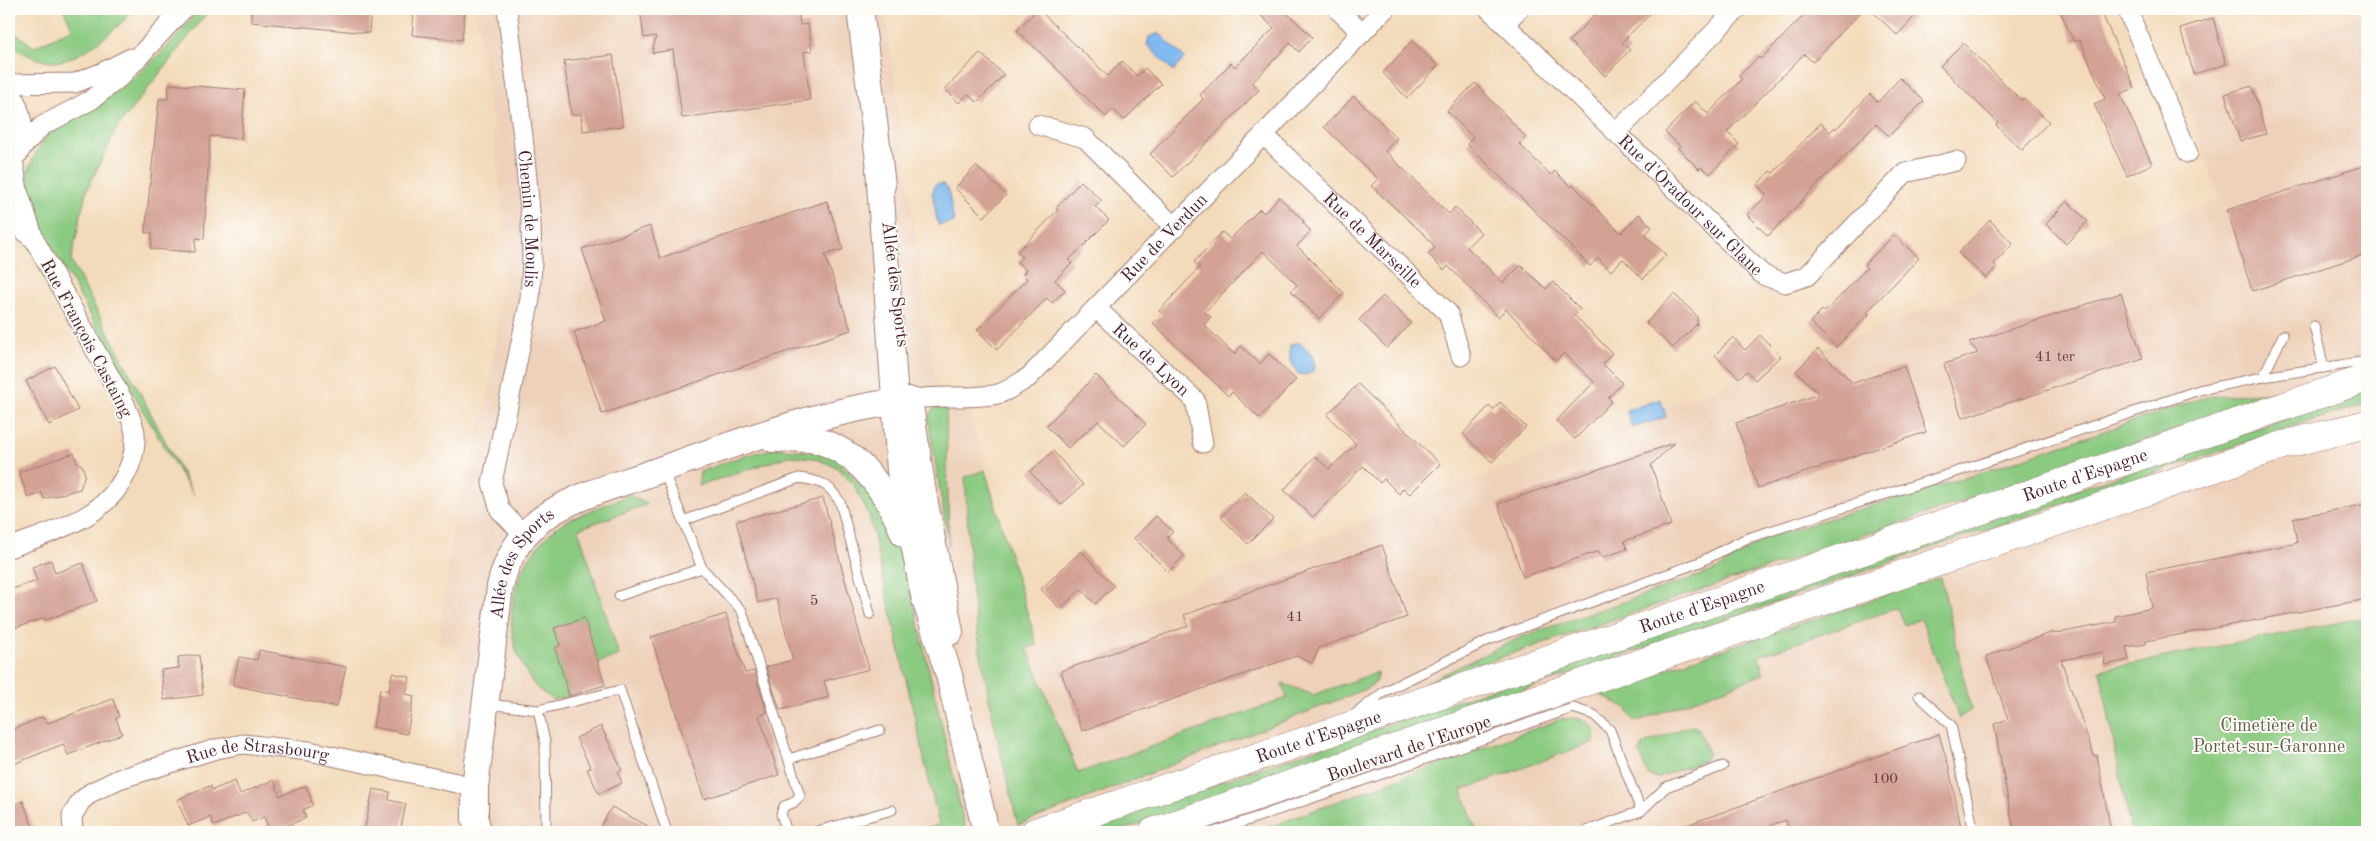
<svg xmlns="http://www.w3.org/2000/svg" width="2376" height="841" viewBox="0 0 2376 841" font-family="'Old Standard TT',serif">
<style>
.built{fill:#eed1ba}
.green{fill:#8bca81;stroke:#6a7456}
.water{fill:#7db9ef;stroke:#646c8d}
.building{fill:#d4a195}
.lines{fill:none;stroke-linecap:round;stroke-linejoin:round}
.lane-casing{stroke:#9e7c72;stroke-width:11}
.street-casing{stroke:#9e7c72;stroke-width:21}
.secondary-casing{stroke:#9e7c72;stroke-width:28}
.primary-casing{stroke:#9e7c72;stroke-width:29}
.lane{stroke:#fff;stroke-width:9}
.street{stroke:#fff;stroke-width:19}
.secondary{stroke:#fff;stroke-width:26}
.primary{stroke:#fff;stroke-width:28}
.labels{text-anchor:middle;stroke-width:4;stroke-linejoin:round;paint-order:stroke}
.number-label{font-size:15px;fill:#6c4046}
.street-label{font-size:18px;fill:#4a1f2b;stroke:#fdfcf7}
.park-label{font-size:18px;fill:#615b49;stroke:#fdfcf7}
</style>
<rect width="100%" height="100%" fill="#fdfcf7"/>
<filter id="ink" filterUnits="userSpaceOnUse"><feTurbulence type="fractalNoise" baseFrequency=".02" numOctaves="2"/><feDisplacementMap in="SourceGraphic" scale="10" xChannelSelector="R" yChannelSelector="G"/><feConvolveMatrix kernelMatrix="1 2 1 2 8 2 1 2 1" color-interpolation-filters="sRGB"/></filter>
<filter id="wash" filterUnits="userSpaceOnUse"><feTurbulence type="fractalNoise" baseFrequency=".0096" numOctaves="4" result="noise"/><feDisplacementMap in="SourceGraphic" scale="20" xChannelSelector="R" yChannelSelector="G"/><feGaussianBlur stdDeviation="1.12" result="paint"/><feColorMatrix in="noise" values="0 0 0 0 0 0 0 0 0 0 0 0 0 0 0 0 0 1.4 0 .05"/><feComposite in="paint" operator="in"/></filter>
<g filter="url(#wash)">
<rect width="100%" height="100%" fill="#f3daba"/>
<polygon class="built" points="471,9 885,9 938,400 965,400 1037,645 2219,199 2179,74 2367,13 2367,617 2100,670 2131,832 454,832 451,802 459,648 438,645 454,520 487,403 503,287 503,224 497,154 477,17"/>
<g class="green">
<path d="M 64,9 L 135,9 C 118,28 82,59 56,62 C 40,63 22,52 9,45 L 9,28 L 34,47 L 72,29 Z"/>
<path d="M 199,9 L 210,9 L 117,128 L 86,192 L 71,261 L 194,496 C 153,430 115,362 78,293 C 59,258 34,222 26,183 C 24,172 40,145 47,136 C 61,118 83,113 101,102 C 137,77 174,45 199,9 Z"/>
<polygon points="2289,391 2216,416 1425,683 1521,637 1716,570 1768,537 1971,476 2205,397"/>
<polygon points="2367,391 2367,404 2303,423 1928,549 1117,832 1073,832"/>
<polygon points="946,407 949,545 928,417 934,408"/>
<polygon points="776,448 832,454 878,504 894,539 912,595 966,832 915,832 939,825 869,515 854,485 836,467 814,458 789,456 698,486 700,472 737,458"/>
<path d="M 985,470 L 1037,645 L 1027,648 L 1078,773 L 1287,698 L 1282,683 L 1313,695 L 1378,672 L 1375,683 L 1366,689 L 1018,825 C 999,748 981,670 972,592 C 968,554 968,515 965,477 Z"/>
<path d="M 629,495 L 648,504 L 578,529 L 619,655 L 598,663 L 583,619 L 554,628 L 560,646 L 556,648 L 569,697 L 553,700 C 547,695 540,691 535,686 C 531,681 528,675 525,669 C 497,622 515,561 557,527 C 570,517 612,503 629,495 Z"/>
<polygon points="1941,577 1971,710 1959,718 1921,619 1904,625 1897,608 1759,656 1764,674 1635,722 1626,708 1595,692"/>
<polygon points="2367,617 2367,832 2131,832 2100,670"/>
<polygon points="1576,718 1588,722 1595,731 1594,742 1462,790 1477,832 1255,832 1561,719"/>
<polygon points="1691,725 1699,729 1708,753 1703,761 1657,778 1648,775 1639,752 1644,744"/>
</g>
<g class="water">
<polygon points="1159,33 1185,58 1173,71 1147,45 1149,37"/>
<polygon points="937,184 943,184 948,189 954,222 938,225 932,192 934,192 934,186"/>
<path d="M 1298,342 C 1307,348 1318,359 1314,371 L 1306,375 L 1298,374 L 1290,360 L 1290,345 Z"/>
<polygon points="1661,399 1666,417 1632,428 1626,410"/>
</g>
<g id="blocks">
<g class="building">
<polygon points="251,9 371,9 369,33 251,22"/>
<polygon points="414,9 465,9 462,40 412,35"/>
<polygon points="640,9 798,9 800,25 808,24 812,51 804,52 810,100 682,118 673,50 652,53 656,36 644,38"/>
<polygon points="1038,9 1108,76 1122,61 1137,76 1145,68 1161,84 1124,120 1113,109 1106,117 1017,30"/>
<polygon points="1254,9 1283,9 1312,37 1299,52 1290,43 1252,83 1259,90 1173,177 1150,154 1203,99 1200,95 1231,63 1235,67 1274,28"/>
<polygon points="1601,9 1655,9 1622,42 1630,50 1605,76 1569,41"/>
<polygon points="1810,9 1864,9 1813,62 1804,54 1727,132 1739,144 1710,174 1701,167 1699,169 1678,148 1680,146 1665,132 1695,101 1708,114 1742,79 1739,76 1759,57 1761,59"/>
<polygon points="1870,9 1922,9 1897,35"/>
<polygon points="2059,9 2100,9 2135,88 2120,94 2152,164 2127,176 2094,104 2105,99 2080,40 2074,42"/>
<polygon points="2213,18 2226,64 2194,74 2180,28"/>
<polygon points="1412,41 1438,66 1407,98 1383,73"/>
<polygon points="1963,43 2021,100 2024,98 2049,122 2022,150 1996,125 1998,123 1940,66"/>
<polygon points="980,53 1004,75 977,102 968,94 959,103 945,89"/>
<polygon points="613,55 623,126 583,131 581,114 571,115 564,61"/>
<polygon points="1900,78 1924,101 1889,136 1876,124 1768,236 1747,215 1767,195 1757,185 1770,171 1773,173 1821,123 1830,132 1835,127 1836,129 1870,94 1878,102"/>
<polygon points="1475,83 1526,137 1519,144 1551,175 1555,171 1571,187 1573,185 1621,233 1639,214 1652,227 1645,235 1666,255 1643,279 1623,259 1611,271 1598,258 1590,266 1467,144 1473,137 1447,111"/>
<polygon points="169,84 245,90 241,139 210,136 204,239 196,238 195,252 151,249 152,233 145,233 159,99 168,99"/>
<polygon points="2252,86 2266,134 2240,141 2225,94"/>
<polygon points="1354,96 1397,138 1385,151 1449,214 1455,207 1481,233 1467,247 1503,283 1521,265 1546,289 1553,282 1580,309 1574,315 1612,353 1603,364 1622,383 1608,398 1612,401 1575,439 1556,421 1594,382 1564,353 1556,361 1506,309 1498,317 1448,266 1444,270 1428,254 1435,248 1426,236 1371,186 1378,179 1324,127"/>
<polygon points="2367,165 2367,254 2252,291 2227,210"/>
<polygon points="976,166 1006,195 984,217 955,188"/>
<polygon points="1081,181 1102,201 1095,207 1109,220 1069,260 1072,263 1055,280 1065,290 1052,303 1047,298 997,350 977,330 1027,279 1023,274 1026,270 1017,262 1022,257 1017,252 1058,210 1056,208"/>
<polygon points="1279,197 1304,221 1302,222 1311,231 1297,246 1344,293 1319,319 1291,291 1297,285 1263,251 1205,312 1211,317 1204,325 1234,354 1241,346 1260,364 1269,354 1296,380 1259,418 1232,392 1228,396 1153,323 1162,314 1159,311 1200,267 1194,262 1222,232 1230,239 1260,209 1264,213"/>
<polygon points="827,201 843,249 825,255 851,330 602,414 574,332 606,321 582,249 650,226 660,258"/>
<polygon points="2067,201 2088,221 2066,244 2046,224"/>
<polygon points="1990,220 2013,244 1994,264 1997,267 1986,278 1958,253"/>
<polygon points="1894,235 1919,258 1867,312 1869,314 1836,347 1810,322 1822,310 1825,312 1867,268 1864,265"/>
<polygon points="2121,293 2143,359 1962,418 1944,364 1978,353 1969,343"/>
<polygon points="1674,294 1697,316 1697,324 1673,348 1646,323"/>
<polygon points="1383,296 1411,323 1387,348 1359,320"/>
<polygon points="1760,335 1781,356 1755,380 1747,371 1739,378 1715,355 1733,337 1745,350"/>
<polygon points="1818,349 1853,383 1904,366 1926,432 1758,488 1736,423 1819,394 1796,371"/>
<polygon points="55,366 78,410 49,425 26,381"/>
<polygon points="1096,375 1146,424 1124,446 1098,421 1068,448 1046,426"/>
<polygon points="1358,384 1440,464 1410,494 1403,488 1399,494 1384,479 1380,483 1363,466 1313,517 1284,490 1315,456 1329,469 1356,444 1327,415"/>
<polygon points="1500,402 1526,427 1492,462 1463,434 1489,406 1493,410"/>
<polygon points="1674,443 1651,465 1671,525 1624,541 1627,549 1601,558 1599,551 1523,577 1498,504"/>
<polygon points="1053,451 1083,485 1061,505 1030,472"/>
<polygon points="74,453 77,462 82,465 85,474 80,489 44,499 42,493 28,498 19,472"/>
<polygon points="1245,492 1273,519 1248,544 1221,517"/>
<polygon points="823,498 869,669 824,681 829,697 780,710 766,667 793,660 777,598 758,603 736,521"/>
<polygon points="2367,504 2367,599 2146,641 2146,644 2126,647 2129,660 2105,665 2103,652 2061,660 2094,756 2097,755 2111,832 2014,832 1994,724 2008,719 1986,656 2053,632 2053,634 2116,622 2115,616 2152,608 2146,572 2297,543 2293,518"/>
<polygon points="1156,516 1173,532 1167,538 1184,556 1168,572 1134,538"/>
<polygon points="1382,545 1407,617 1319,648 1312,663 1296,656 1082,731 1061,671 1188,626 1184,615"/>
<polygon points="1081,551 1114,586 1095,604 1081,589 1060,609 1041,589"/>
<polygon points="51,560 55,573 83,563 97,601 46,620 45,618 9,630 9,590 37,581 32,567"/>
<polygon points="726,614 745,673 754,671 767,713 759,715 779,775 704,799 651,637"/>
<polygon points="584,618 605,685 569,696 555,648 560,646 554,628"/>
<polygon points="259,650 346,667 337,707 233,685 239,657 257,660"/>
<polygon points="199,655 203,695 164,700 161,670 179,668 178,657"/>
<polygon points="392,673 410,677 406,694 414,696 407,734 373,727 380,689 389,691"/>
<polygon points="113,699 119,716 116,718 122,734 68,755 63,744 9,766 9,731 42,717 48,723"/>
<polygon points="601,726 622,770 618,772 622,783 599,794 587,769 591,768 576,738"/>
<polygon points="1939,734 1949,768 1962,832 1789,832 1786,820 1752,832 1673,832 1673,830"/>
<polygon points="274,780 280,796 306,786 313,805 303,810 306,818 270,832 264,817 252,822 247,812 214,826 210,817 188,826 177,800 207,787 211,786 212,790 235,781 240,794"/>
<polygon points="373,789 390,792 389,800 406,804 400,832 364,832"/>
<polygon points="23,801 35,832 9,832 9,807"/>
<polygon points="612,807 659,832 597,832"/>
</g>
</g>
</g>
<g filter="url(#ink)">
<use href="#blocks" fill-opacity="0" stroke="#9e7c72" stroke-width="1"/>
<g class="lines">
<defs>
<g id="lane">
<polyline points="2314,326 2324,368"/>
<polyline points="2263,377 2283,335"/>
<polyline points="664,472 702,568 742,611 800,796 793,803 784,806 781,814 787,832"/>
<path d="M 683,521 L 799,478 C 821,481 828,483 840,502 L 870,614"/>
<polyline points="619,596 702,568"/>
<polyline points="1919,696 1951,725 1974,832"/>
<polyline points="488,704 538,710 620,690 667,832"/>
<polyline points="538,710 545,742 546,832"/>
<polyline points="1355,714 1385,691 1489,640 1700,562 1745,539 1962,470 2199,390 2263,377 2367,361"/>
<polyline points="789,759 880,730"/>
<polyline points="814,832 892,810"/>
<polyline points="1214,832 1573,708 1594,715 1610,730 1641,811"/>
<polyline points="1584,832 1641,811 1666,787 1723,766"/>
</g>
<g id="street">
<path id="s1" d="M 507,9 L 523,137 L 531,222 L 532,262 L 530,299 L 492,483 L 500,510 L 524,535"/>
<polyline points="1337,9 1362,33"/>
<path id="s2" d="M 1489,9 L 1763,275 L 1785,283 L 1807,276 L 1905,173 L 1956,161"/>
<polyline points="2127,9 2188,153"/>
<polyline points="1505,23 1519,9"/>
<polyline points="9,84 75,83 101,73 131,58"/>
<path d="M 9,91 C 22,108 26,133 19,153"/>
<polyline points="1038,125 1085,138 1175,228"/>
<polyline points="1617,132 1737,9"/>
<path id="s3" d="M 1264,135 L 1448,313 L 1461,356"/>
<polyline points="21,148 42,126 91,100 120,77 183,9"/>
<polyline points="9,217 31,237"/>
<path id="s4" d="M 1097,309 L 1195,400 L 1203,443"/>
<path id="s5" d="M 909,400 C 938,394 969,400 998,394 C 1009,391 1020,382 1029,377 L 1385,9"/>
<path d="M 9,548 C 52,531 104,520 126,474 C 132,462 136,447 135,433 C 134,424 128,413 125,404 L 34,239 L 18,191 L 14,165"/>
<path id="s6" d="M 73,832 L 72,816 L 81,801 L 92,792 L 119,779 L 216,749 L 243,744 L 309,751 L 475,787"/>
</g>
<g id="secondary">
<polyline points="860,9 882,185"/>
<polyline points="879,169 900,471 924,596 949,675 986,832"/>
<polyline points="911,412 923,493 950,632"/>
<path d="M 773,439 C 788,439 807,437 820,441 C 862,455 888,494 904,534"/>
<path id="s7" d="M 478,832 L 475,819 L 475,787 L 500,587 C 507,555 524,529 552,512 C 583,493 621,484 654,472 C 737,443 821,410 909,400"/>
</g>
<g id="primary">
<path id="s8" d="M 1035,832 L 1572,651 L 2367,378"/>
<polyline points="1153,832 1629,667 2283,445 2367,424"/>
</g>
</defs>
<use href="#lane" class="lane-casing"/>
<use href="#street" class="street-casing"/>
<use href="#secondary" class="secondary-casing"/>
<use href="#primary" class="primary-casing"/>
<use href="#lane" class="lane"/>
<use href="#street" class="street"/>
<use href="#secondary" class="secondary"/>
<use href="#primary" class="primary"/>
</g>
</g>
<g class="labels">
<g class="number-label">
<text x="2055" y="361">41 ter</text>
<text x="814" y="605">5</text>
<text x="1295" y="621">41</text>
<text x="1885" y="783">100</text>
</g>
<g class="street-label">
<text dy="6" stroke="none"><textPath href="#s2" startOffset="281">Rue d'Oradour sur Glane</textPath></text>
<text dy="6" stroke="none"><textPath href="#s1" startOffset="211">Chemin de Moulis</textPath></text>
<text dy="6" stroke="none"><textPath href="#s5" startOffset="319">Rue de Verdun</textPath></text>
<text dy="6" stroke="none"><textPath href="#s3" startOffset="151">Rue de Marseille</textPath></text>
<text transform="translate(896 284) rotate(83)" y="6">Allée des Sports</text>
<text transform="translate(87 338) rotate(62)" y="6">Rue François Castaing</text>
<text dy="6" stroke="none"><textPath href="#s4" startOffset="74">Rue de Lyon</textPath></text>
<text dy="6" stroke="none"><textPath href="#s8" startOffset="1109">Route d'Espagne</textPath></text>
<text dy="6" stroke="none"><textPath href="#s7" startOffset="278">Allée des Sports</textPath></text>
<text dy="6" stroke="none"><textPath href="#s8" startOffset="704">Route d'Espagne</textPath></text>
<text dy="6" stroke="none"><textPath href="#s8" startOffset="299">Route d'Espagne</textPath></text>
<text transform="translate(1409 748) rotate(-19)" y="6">Boulevard de l'Europe</text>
<text dy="6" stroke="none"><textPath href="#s6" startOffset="221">Rue de Strasbourg</textPath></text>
</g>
<g class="park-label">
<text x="2269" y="731">Cimetière de<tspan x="2269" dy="21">Portet-sur-Garonne</tspan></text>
</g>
</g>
<rect width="2376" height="841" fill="none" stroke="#fdfcf7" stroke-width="30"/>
</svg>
